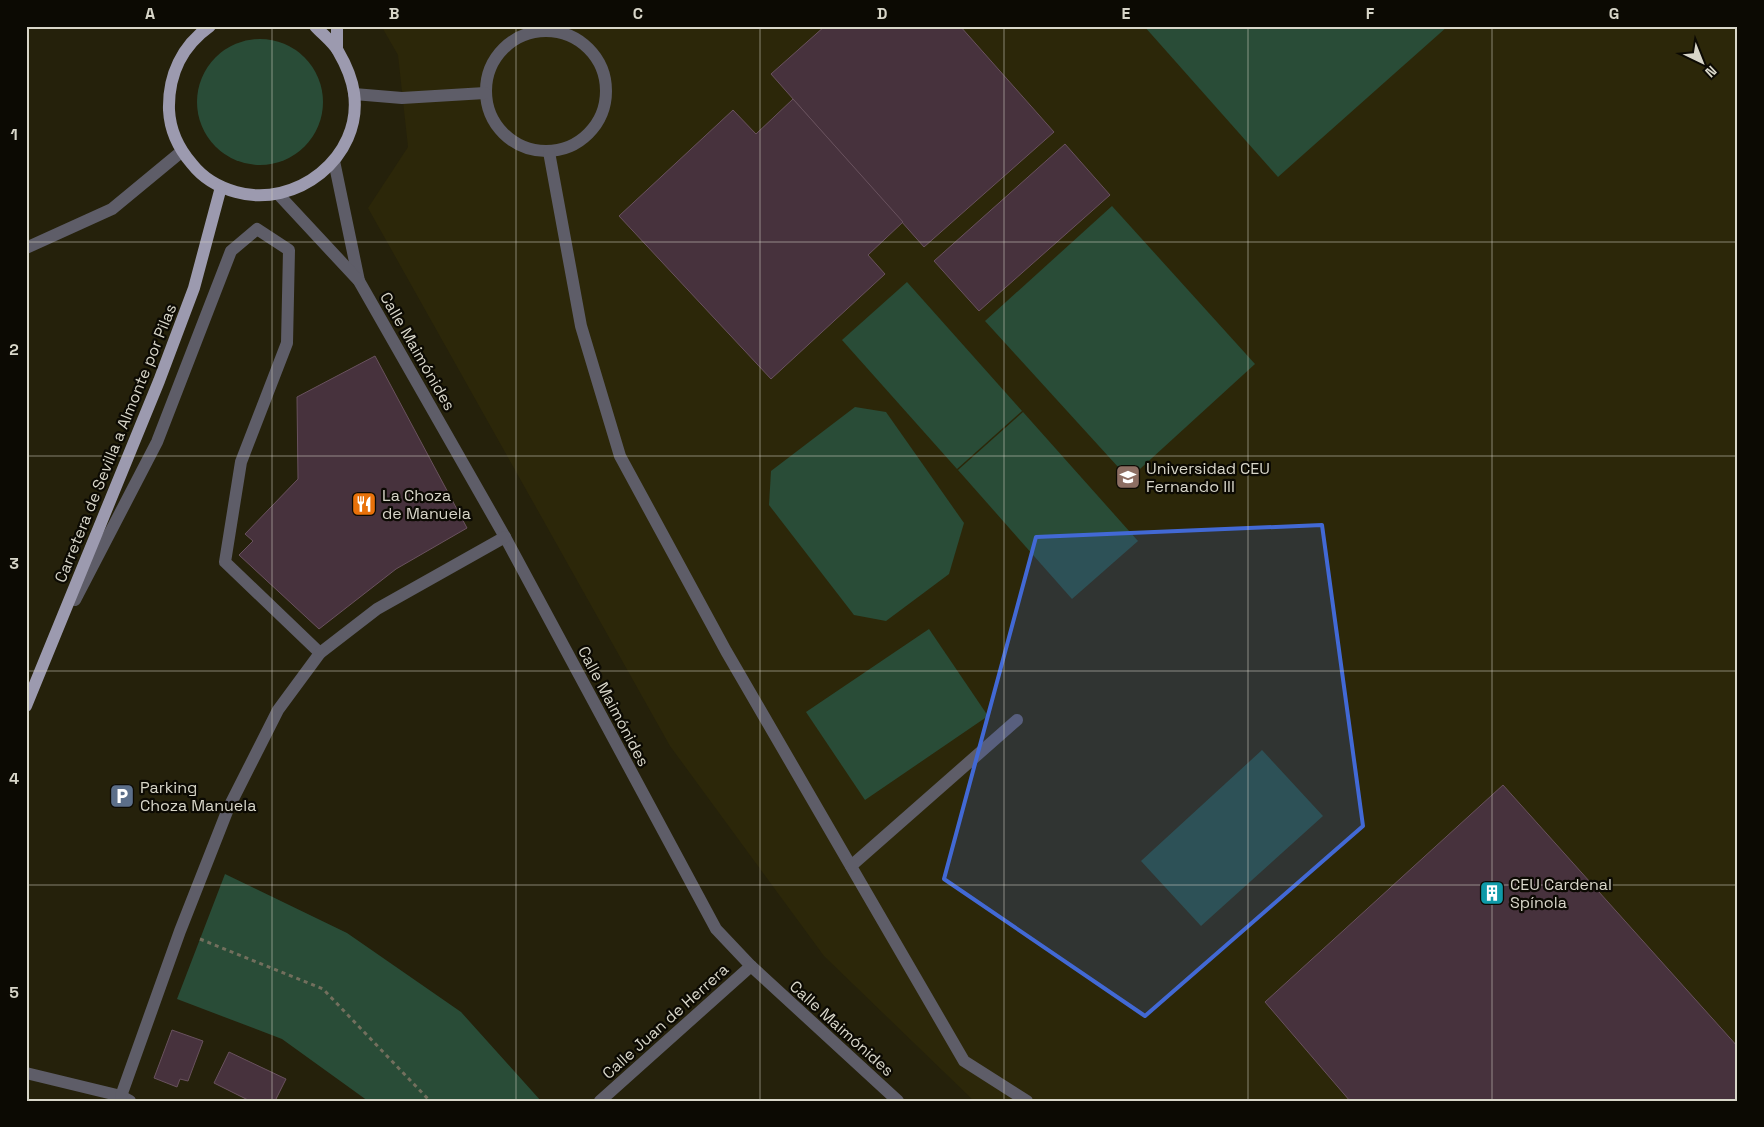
<svg xmlns="http://www.w3.org/2000/svg" width="1764" height="1127" viewBox="0 0 1764 1127" font-family="'Space Grotesk',sans-serif">
<style>
.built{fill:#2c2709}
.green{fill:#294c37}
.building{fill:#47323d;stroke:#69525e}
.lines{fill:none;stroke-linecap:round;stroke-linejoin:round}
.path{stroke:#726f5d;stroke-width:3;stroke-dasharray:4 4;stroke-linecap:butt}
.minor{stroke:#5e5d68;stroke-width:12}
.major{stroke:#9c9aaf;stroke-width:12}
.marked{fill:#4269d5;fill-opacity:0.2;stroke:#4269d5;stroke-width:4;stroke-linejoin:round}
.grid{fill:none;stroke:#d8d6c9;stroke-width:1;stroke-opacity:0.55}
.labels{text-anchor:middle;stroke-width:4.5;stroke-linejoin:round;paint-order:stroke}
.street-label{font-size:16px;fill:#d8d6c9;stroke:#0c0a03}
.poi-label{font-size:16px;fill:#d8d6c9;stroke:#0c0a03;text-anchor:start}
.neatline{fill:none;stroke:#d8d6c9;stroke-width:2}
.grid-label{font-size:16px;text-anchor:middle;font-weight:bold;fill:#d8d6c9}
</style>
<rect width="100%" height="100%" fill="#25210b"/>
<polygon class="built" points="384,26 1738,26 1738,1101 974,1101 824,956 670,746 368,208 408,147 398,55 383,29"/>
<g class="green">
<polygon points="1144,26 1448,26 1278,177"/>
<circle cx="260" cy="102" r="63"/>
<polygon points="1112,206 1255,364 1129,479 985,321"/>
<polygon points="907,282 1022,411 957,469 842,340"/>
<polygon points="855,407 886,412 964,523 949,574 886,621 854,615 769,505 771,471"/>
<polygon points="1023,412 1138,541 1072,599 958,470"/>
<polygon points="929,629 988,716 865,800 806,712"/>
<polygon points="1262,750 1323,816 1201,926 1141,861"/>
<polygon points="225,874 347,933 461,1012 541,1101 368,1101 282,1039 177,999"/>
</g>
<g class="building">
<polygon points="825,26 960,26 1054,132 924,247 771,74"/>
<polygon points="793,99 903,222 868,255 885,274 771,379 619,216 733,110 756,134"/>
<polygon points="1065,144 1110,195 979,311 934,261"/>
<polygon points="375,356 467,528 396,569 319,629 239,555 253,541 245,534 298,479 297,397"/>
<polygon points="1503,785 1738,1047 1738,1101 1350,1101 1265,1002"/>
<polygon points="172,1030 203,1041 188,1081 180,1079 177,1087 154,1078"/>
<polygon points="229,1052 286,1079 275,1101 250,1101 214,1083"/>
</g>
<g class="lines">
<polyline class="path" points="200,939 323,989 430,1101"/>
<g class="minor">
<circle cx="546" cy="91" r="60"/>
<polyline points="354,94 402,98 485,93"/>
<polyline points="549,152 581,326 620,456 726,651 964,1061 1027,1101"/>
<polyline points="334,161 359,281"/>
<polyline points="279,195 359,281 505,537 716,929 751,966 898,1101"/>
<polyline points="26,248 112,209 181,152"/>
<polyline points="75,600 157,442 231,251 257,229 289,250 287,343 241,462 225,562 320,653"/>
<polyline points="851,866 1017,720"/>
<polyline points="26,1073 121,1096 130,1101"/>
<polyline points="121,1096 180,931 228,809 278,710 320,653 377,609 505,537"/>
<polyline points="600,1101 751,966"/>
</g>
<g class="major">
<path d="M 210,26 C 182,46 168,75 169,110 C 170,131 179,149 192,164 C 203,178 218,187 236,192 C 295,209 363,158 354,93 C 352,79 345,63 338,51 C 333,42 322,34 315,26"/>
<polyline points="337,26 337,49"/>
<polyline points="26,706 159,381 194,288 221,187"/>
</g>
</g>
<path class="marked" d="M 1322,525 L 1363,826 L 1145,1016 L 944,879 L 1036,537 Z"/>
<path class="grid" d="M 272,26 L 272,1101M 516,26 L 516,1101M 760,26 L 760,1101M 1004,26 L 1004,1101M 1248,26 L 1248,1101M 1492,26 L 1492,1101M 26,242 L 1738,242M 26,456 L 1738,456M 26,671 L 1738,671M 26,885 L 1738,885"/>
<defs>
<symbol id="university-square" viewBox="-11 -11 22 22"><rect x="-9" y="-9" width="18" height="18" rx="4" fill="#8d6e63" stroke="#0c0a03"/><path d="M0-5L7-2L0 1L-7-2ZM-4 1L0 2.5L4 1V4Q0 6-4 4Z" fill="#fff"/></symbol>
<symbol id="restaurant-square" viewBox="-11 -11 22 22"><rect x="-9" y="-9" width="18" height="18" rx="4" fill="#e8710a" stroke="#0c0a03"/><path d="M-5-6h1v4h1v-4h1v4h1v-4h1v5L-1.5 .5V6h-2V.5L-5-1ZM5-6V6H3V1.5H1.5Q1.5-4 5-6Z" fill="#fff"/></symbol>
<symbol id="parking-square" viewBox="-11 -11 22 22"><rect x="-9" y="-9" width="18" height="18" rx="4" fill="#5c6f8a" stroke="#0c0a03"/><path d="M-3.5-5.5H1a3.5 3.5 0 0 1 0 7H-1V5.5H-3.5ZM-1-3.4V-.6H.8a1.4 1.4 0 0 0 0-2.8Z" fill="#fff"/></symbol>
<symbol id="building-square" viewBox="-11 -11 22 22"><rect x="-9" y="-9" width="18" height="18" rx="4" fill="#0f9aa8" stroke="#0c0a03"/><path d="M-4-6H4V6H1V3H-1V6H-4ZM-2.5-4.3h1.7v1.8h-1.7ZM.8-4.3h1.7v1.8H.8ZM-2.5-1h1.7V.8h-1.7ZM.8-1h1.7V.8H.8Z" fill="#fff"/></symbol>
</defs>
<g fill-rule="evenodd">
<use href="#university-square" x="1114" y="463" width="28" height="28"/>
<use href="#restaurant-square" x="350" y="490" width="28" height="28"/>
<use href="#parking-square" x="108" y="782" width="28" height="28"/>
<use href="#building-square" x="1478" y="879" width="28" height="28"/>
</g>
<g class="labels">
<g class="street-label">
<text transform="translate(418 351) rotate(60)" y="6">Calle Maimónides</text>
<text transform="translate(115 443) rotate(-68)" y="6">Carretera de Sevilla a Almonte por Pilas</text>
<text transform="translate(614 706) rotate(62)" y="6">Calle Maimónides</text>
<text transform="translate(665 1021) rotate(-42)" y="6">Calle Juan de Herrera</text>
<text transform="translate(842 1028) rotate(42)" y="6">Calle Maimónides</text>
</g>
<g class="poi-label">
<text x="1146" y="474">Universidad CEU<tspan x="1146" dy="18">Fernando III</tspan></text>
<text x="382" y="501">La Choza<tspan x="382" dy="18">de Manuela</tspan></text>
<text x="140" y="793">Parking<tspan x="140" dy="18">Choza Manuela</tspan></text>
<text x="1510" y="890">CEU Cardenal<tspan x="1510" dy="18">Spínola</tspan></text>
</g>
</g>
<rect width="1764" height="1127" fill="none" stroke="#0c0a03" stroke-width="55"/>
<g transform="translate(1702 62) rotate(137)" stroke="#0c0a03" stroke-width="4" paint-order="stroke">
<path d="M0-4L9 19L0 12L-9 19Z" fill="#d8d6c9"/>
<text y="-8" font-size="14" font-weight="bold" text-anchor="middle" fill="#d8d6c9">N</text>
</g>
<rect x="28" y="28" width="1708" height="1072" class="neatline"/>
<g class="grid-label">
<text x="150" y="19">A</text>
<text x="394" y="19">B</text>
<text x="638" y="19">C</text>
<text x="882" y="19">D</text>
<text x="1126" y="19">E</text>
<text x="1370" y="19">F</text>
<text x="1614" y="19">G</text>
<text x="14" y="140">1</text>
<text x="14" y="355">2</text>
<text x="14" y="569">3</text>
<text x="14" y="784">4</text>
<text x="14" y="998">5</text>
</g>
</svg>
